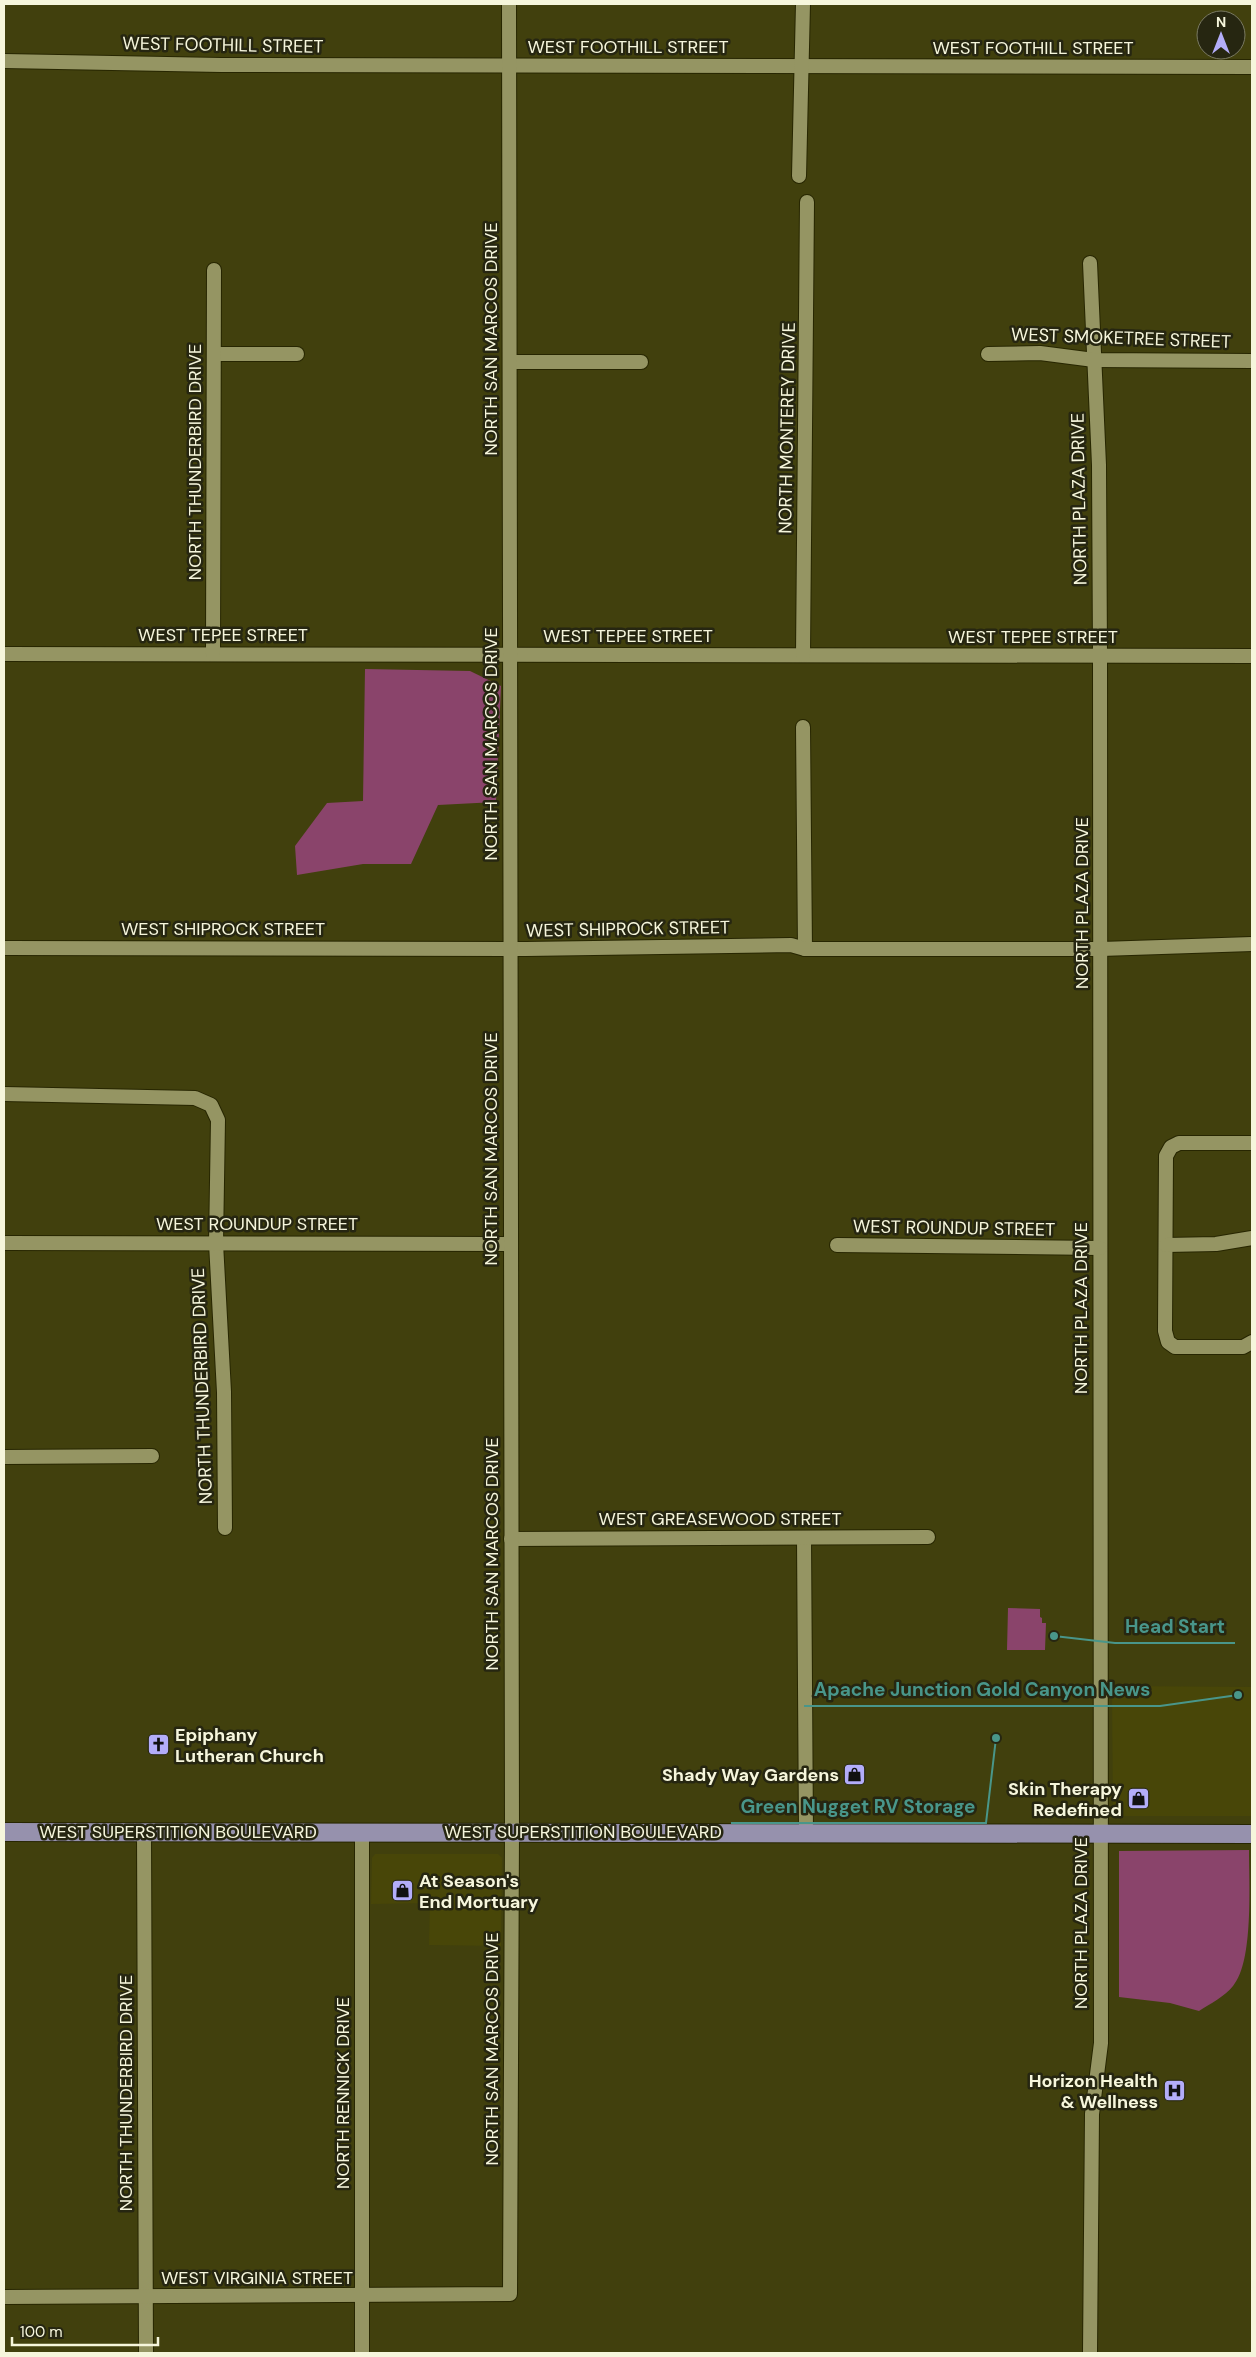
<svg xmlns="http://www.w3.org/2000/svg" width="1256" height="2357" viewBox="0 0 1256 2357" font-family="'DM Sans',sans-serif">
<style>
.built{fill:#484608}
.green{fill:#8a446b}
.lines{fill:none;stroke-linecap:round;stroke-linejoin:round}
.minor-casing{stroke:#272601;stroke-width:16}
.major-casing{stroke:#272601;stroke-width:20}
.minor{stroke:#959563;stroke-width:14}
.major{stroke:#9691ad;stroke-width:18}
.labels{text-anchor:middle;stroke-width:5;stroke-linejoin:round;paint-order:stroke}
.street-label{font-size:18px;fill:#f6f6dc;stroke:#262611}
.poi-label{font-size:18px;font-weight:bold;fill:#f6f6dc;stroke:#262611;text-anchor:end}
.leader{fill:none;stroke:#49968a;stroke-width:2}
.callout-dot{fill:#49968a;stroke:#262611;stroke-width:2}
.callout-label{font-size:19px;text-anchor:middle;font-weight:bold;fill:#49968a;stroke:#262611;stroke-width:5;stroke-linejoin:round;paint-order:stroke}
</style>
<rect width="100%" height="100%" fill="#41400d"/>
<g class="built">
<polygon points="1112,1686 1252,1687 1252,1816 1122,1816 1113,1809"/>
<polygon points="375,1854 498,1854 502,1858 501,1946 429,1945 430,1903 371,1904 372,1858"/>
</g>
<g class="green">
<polygon points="365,669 470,671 501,686 496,802 438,805 411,864 363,864 297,875 295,846 327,803 363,801"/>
<polygon points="1008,1608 1040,1609 1040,1617 1042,1618 1042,1623 1046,1623 1045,1650 1007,1650"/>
<path d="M 1249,1850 C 1249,1882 1254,1962 1233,1986 C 1225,1996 1210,2004 1199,2011 L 1170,2003 L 1119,1997 L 1119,1851 Z"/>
</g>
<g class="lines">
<defs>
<g id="minor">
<polyline points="4,61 221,65 1252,67"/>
<polyline points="799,176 803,4"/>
<polyline points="1090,263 1099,465 1100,656 1101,2043 1092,2114 1090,2353"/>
<polyline points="214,354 297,354"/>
<polyline points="988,354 1040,353 1094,360 1252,361"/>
<polyline points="511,362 641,362"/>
<polyline points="4,654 1252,656"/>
<polyline points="213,654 214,270"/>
<polyline points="803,655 807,202"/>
<polyline points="803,727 805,949"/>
<polyline points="4,948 526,949 791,945 805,949 1101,949 1252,944"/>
<polyline points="4,1094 195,1098 211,1105 218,1120 216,1243 224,1392 225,1528"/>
<polyline points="1252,1143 1179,1143 1171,1147 1166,1156 1165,1331 1168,1342 1175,1347 1243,1347 1252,1342"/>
<polyline points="4,1243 509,1244"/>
<polyline points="837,1245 1100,1248"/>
<polyline points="1166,1245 1216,1244 1252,1238"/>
<polyline points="4,1457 152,1456"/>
<polyline points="804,1538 806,1833"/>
<polyline points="511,1539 928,1537"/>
<polyline points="144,1832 146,2353"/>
<polyline points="4,2297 510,2294 512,1832 509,4"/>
<polyline points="362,2353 362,1832"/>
</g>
<polyline id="major" points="4,1832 1252,1834"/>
</defs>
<use href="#minor" class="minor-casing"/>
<use href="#major" class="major-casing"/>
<use href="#minor" class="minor"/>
<use href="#major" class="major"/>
</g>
<defs>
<symbol id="church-square" viewBox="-11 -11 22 22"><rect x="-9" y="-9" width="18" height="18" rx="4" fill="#b3adf9" stroke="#262611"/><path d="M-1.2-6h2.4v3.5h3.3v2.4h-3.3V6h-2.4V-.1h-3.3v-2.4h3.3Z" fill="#111"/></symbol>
<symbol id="shop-square" viewBox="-11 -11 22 22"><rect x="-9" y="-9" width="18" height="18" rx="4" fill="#b3adf9" stroke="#262611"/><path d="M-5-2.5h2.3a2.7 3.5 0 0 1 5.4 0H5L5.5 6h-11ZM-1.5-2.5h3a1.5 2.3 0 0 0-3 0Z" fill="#111"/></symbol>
<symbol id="hospital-square" viewBox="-11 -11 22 22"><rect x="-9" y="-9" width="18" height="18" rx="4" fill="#b3adf9" stroke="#262611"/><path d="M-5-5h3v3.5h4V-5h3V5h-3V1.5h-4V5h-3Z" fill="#111"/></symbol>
</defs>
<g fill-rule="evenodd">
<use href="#church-square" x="146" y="1732" width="25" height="25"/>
<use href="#shop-square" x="842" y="1762" width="25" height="25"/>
<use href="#shop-square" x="1126" y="1786" width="25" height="25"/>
<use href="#shop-square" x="390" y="1878" width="25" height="25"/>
<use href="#hospital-square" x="1162" y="2078" width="25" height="25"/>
</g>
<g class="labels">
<g class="street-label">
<text transform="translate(223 45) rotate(1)" y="6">WEST FOOTHILL STREET</text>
<text x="628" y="53">WEST FOOTHILL STREET</text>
<text x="1033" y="54">WEST FOOTHILL STREET</text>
<text transform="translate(1121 338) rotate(2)" y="6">WEST SMOKETREE STREET</text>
<text transform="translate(491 339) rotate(-90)" y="6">NORTH SAN MARCOS DRIVE</text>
<text transform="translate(787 428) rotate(-89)" y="6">NORTH MONTEREY DRIVE</text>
<text transform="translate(195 462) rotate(-90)" y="6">NORTH THUNDERBIRD DRIVE</text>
<text transform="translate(1079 499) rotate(-91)" y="6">NORTH PLAZA DRIVE</text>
<text x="223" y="641">WEST TEPEE STREET</text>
<text x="628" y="642">WEST TEPEE STREET</text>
<text x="1033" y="643">WEST TEPEE STREET</text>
<text transform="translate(491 744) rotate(-90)" y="6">NORTH SAN MARCOS DRIVE</text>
<text transform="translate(1082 903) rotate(-90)" y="6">NORTH PLAZA DRIVE</text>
<text x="223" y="935">WEST SHIPROCK STREET</text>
<text transform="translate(628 929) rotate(-1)" y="6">WEST SHIPROCK STREET</text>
<text transform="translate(491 1149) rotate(-90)" y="6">NORTH SAN MARCOS DRIVE</text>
<text x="257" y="1230">WEST ROUNDUP STREET</text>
<text transform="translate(954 1228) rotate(1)" y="6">WEST ROUNDUP STREET</text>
<text transform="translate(1081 1308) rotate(-90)" y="6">NORTH PLAZA DRIVE</text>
<text transform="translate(202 1386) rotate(-92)" y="6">NORTH THUNDERBIRD DRIVE</text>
<text x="720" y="1525">WEST GREASEWOOD STREET</text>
<text transform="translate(492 1554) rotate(-90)" y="6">NORTH SAN MARCOS DRIVE</text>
<text x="178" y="1838">WEST SUPERSTITION BOULEVARD</text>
<text x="583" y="1838">WEST SUPERSTITION BOULEVARD</text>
<text transform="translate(1081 1923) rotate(-90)" y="6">NORTH PLAZA DRIVE</text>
<text transform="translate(492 2049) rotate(-90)" y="6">NORTH SAN MARCOS DRIVE</text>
<text transform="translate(126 2093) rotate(-90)" y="6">NORTH THUNDERBIRD DRIVE</text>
<text transform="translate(343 2093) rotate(-90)" y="6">NORTH RENNICK DRIVE</text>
<text x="257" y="2284">WEST VIRGINIA STREET</text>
</g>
<g class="poi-label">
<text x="175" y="1741" text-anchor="start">Epiphany<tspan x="175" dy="21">Lutheran Church</tspan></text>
<text x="839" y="1781">Shady Way Gardens</text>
<text x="1122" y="1795">Skin Therapy<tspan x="1122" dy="21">Redefined</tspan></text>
<text x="419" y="1887" text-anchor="start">At Season's<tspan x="419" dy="21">End Mortuary</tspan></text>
<text x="1158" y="2087">Horizon Health<tspan x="1158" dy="21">&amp; Wellness</tspan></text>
</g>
</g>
<path class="leader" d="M1054 1636L1115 1643H1235M1238 1695L1160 1706H804M996 1738L986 1823H731"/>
<g class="callout-dot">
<circle cx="1054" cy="1636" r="5"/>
<circle cx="1238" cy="1695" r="5"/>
<circle cx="996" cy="1738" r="5"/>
</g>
<g class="callout-label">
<text x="1175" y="1633">Head Start</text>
<text x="982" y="1696">Apache Junction Gold Canyon News</text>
<text x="858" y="1813">Green Nugget RV Storage</text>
</g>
<rect width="1256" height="2357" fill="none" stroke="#f6f6dc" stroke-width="10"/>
<g transform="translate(1221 35)"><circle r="24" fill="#262611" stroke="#797962"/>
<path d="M0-4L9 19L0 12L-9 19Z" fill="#b3adf9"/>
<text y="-8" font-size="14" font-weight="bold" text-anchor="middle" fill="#f6f6dc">N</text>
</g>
<path d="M12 2337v8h146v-8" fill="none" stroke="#f6f6dc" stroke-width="2.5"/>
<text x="20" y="2337" font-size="15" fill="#f6f6dc" stroke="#262611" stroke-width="4" paint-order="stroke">100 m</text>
</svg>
